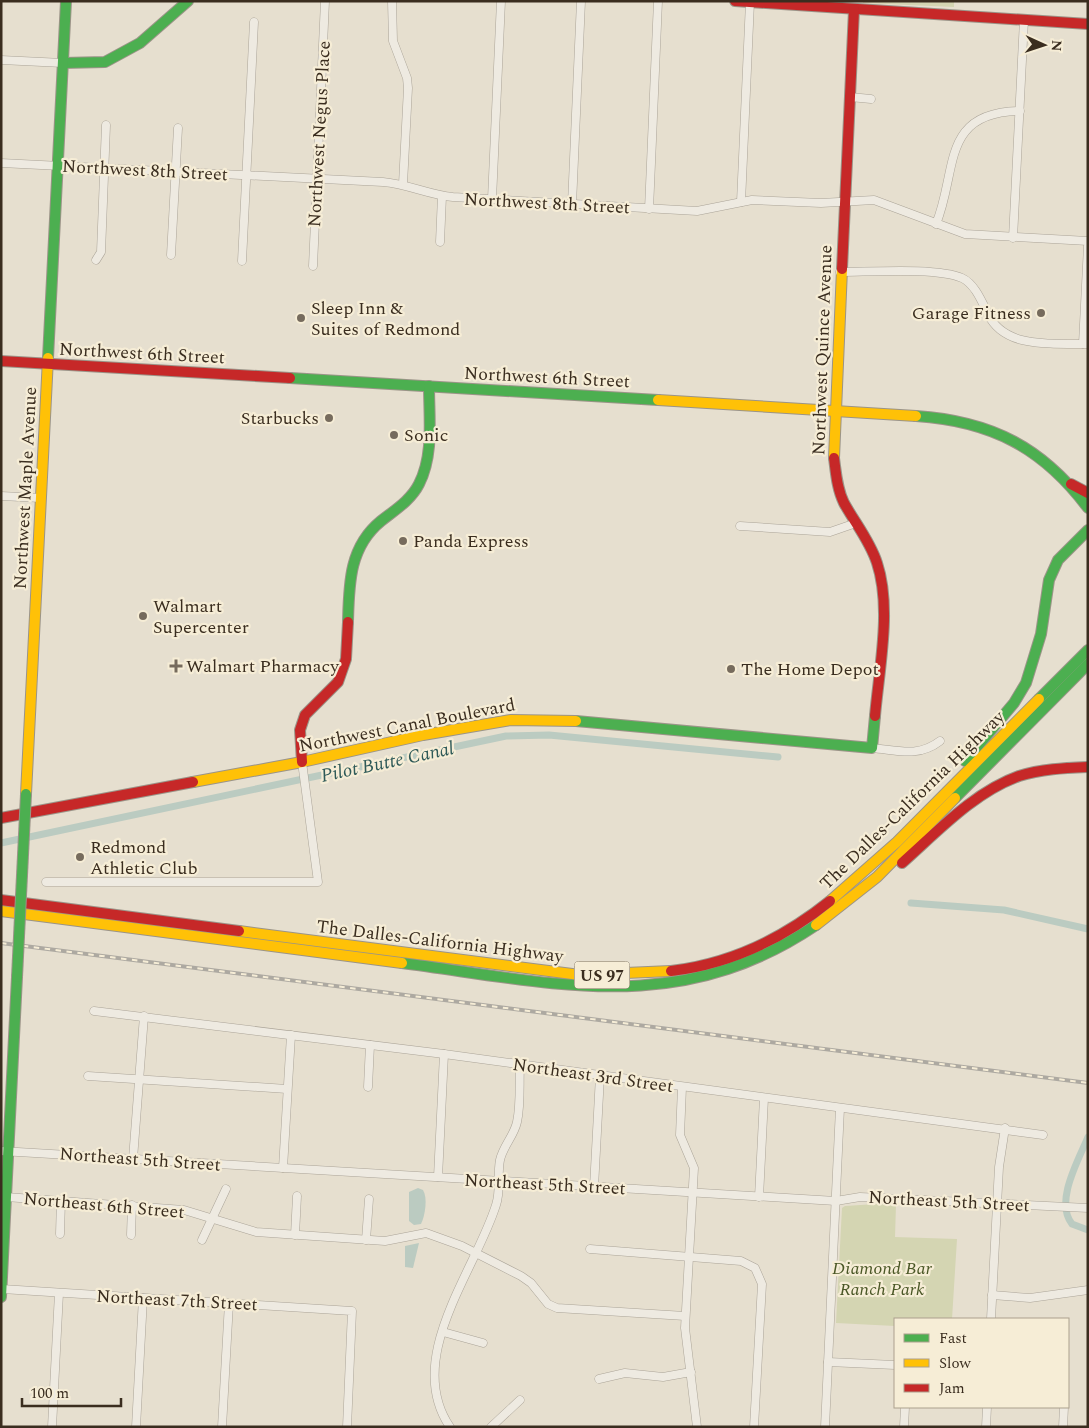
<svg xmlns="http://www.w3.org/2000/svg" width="1089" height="1428" viewBox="0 0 1089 1428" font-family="Spectral,serif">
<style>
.green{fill:#d4d5b2}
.water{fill:#bbcbc1}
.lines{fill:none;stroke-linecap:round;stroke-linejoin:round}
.canal{stroke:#bbcbc1;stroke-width:7}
.street-casing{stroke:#aba498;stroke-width:9}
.fast-casing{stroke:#9b9488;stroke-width:12}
.slow-casing{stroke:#9b9488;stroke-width:12}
.jam-casing{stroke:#9b9488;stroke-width:12}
.street{stroke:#eeeae1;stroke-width:8}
.fast{stroke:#4caf50;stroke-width:10}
.slow{stroke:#ffc107;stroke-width:10}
.jam{stroke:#c62828;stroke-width:10}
.rail-casing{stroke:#ada9a1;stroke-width:4}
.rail{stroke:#f6edd6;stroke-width:2;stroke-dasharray:5.5;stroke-linecap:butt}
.fast-bridge-casing{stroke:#9b9488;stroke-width:12;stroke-linecap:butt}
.fast-bridge{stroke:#4caf50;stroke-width:10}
.poi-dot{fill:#766b5d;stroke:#f6edd6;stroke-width:2}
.labels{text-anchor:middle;stroke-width:4.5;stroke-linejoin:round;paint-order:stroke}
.shield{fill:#f6edd6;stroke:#726756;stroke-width:1}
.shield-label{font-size:16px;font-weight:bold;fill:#3a2d1f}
.street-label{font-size:18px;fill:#3a2d1f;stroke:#f6edd6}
.poi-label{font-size:18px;fill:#3a2d1f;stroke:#f6edd6;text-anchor:start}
.park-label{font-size:18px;font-style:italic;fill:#4a5726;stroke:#f6edd6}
.water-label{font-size:19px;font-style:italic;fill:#2f5a58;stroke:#f6edd6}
</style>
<rect width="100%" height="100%" fill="#e6dfcf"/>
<g class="green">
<polygon points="863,1 954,1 954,7 863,3"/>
<polygon points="876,1204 896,1205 895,1237 957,1239 952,1319 895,1319 895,1326 836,1323 842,1208 845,1206"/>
</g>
<g class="water">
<path d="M 418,1188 L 423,1190 C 428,1198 425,1216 421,1224 L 414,1225 L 409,1221 L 409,1192 Z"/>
<polygon points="419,1243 413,1268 405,1267 405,1246"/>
</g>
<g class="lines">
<g class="canal">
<polyline points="1,843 506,736 549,735 778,757"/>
<polyline points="911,903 1004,910 1088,929"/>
<path d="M 1088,1137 C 1079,1159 1054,1202 1072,1224 L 1088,1230"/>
</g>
<defs>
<g id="street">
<polyline points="392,1 393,41 407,78 408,88 403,184"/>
<polyline points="1,60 63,63"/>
<polyline points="850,97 871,99"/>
<path d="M 1,163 L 383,182 C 408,184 429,195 453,197 L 697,211 L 752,200 L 821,203 L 874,200 L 965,234 L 1088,241"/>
<polyline points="492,199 501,1"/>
<polyline points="741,202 750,2"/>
<polyline points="572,204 581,1"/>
<polyline points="649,209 658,1"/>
<path d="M 936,224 C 958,171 940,112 1020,111"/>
<polyline points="1013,238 1024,20"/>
<polyline points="440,242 442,196"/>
<polyline points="171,255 178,128"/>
<polyline points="96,260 101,252 106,125"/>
<polyline points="242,261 254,22"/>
<polyline points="313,266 325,1"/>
<path d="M 840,272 C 869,272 938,267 962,278 C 975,284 982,302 988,314 C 1005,350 1055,343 1088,344"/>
<polyline points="1083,344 1088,246"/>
<polyline points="1,496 41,498"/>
<polyline points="740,526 830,532 856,523"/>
<path d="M 872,748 C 897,750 918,758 940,741"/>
<polyline points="46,882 318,882 302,762"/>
<polyline points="94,1011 444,1054 1043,1135"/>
<polyline points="88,1076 287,1089"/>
<polyline points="368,1087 370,1045"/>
<polyline points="682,1087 680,1135 694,1168 685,1328 697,1427"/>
<polyline points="1,1151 836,1201 860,1197 1088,1208"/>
<polyline points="133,1159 144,1016"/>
<polyline points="283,1168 291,1035"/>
<polyline points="438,1177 444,1054"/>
<polyline points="594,1187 600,1076"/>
<polyline points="6,1197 184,1210 256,1232 385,1241 426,1233 462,1246 521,1276 531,1283 548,1304 557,1308 685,1316"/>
<polyline points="759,1197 764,1098"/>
<polyline points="60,1234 61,1200"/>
<polyline points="131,1235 132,1205"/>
<polyline points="295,1235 297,1196"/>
<polyline points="202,1240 226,1189"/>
<polyline points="366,1240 369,1199"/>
<polyline points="590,1249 741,1261 755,1268 762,1284 754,1427"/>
<polyline points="2,1289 352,1311 347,1427"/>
<polyline points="992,1295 1030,1298 1088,1290"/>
<polyline points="991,1319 999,1167 1005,1128"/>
<polyline points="443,1332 483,1343"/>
<polyline points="828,1362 895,1365"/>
<polyline points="599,1379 625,1373 663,1377 691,1372"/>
<polyline points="52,1427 59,1293"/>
<polyline points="136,1427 143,1298"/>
<polyline points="222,1427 229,1303"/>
<path d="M 450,1427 C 403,1358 476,1270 496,1205 C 501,1191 497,1175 500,1160 C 503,1146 514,1136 517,1122 C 521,1104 519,1083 520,1065"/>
<polyline points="491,1427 520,1400"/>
<polyline points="825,1427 840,1108"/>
<polyline points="904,1427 905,1407"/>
<polyline points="986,1427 987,1407"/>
<polyline points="1063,1427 1064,1407"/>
</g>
<g id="fast">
<polyline points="63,63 105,62 140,43 188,1"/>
<polyline points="48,358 66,1"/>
<polyline points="290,378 658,400"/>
<path d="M 916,416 C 992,421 1043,448 1088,508"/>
<path d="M 348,622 C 349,584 349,547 381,521 C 395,510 411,500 419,484 C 434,455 429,418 429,386"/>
<polyline points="1039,699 1088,650"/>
<polyline points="576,721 872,748 875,716"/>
<polyline points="965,761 1014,703 1026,683 1041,634 1049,580 1058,560 1088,530"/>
<polyline points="955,798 1088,664"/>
<path d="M 402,963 C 555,983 678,1018 816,925"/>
<polyline points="1,1297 17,977"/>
</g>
<g id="slow">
<polyline points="658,400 916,416"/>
<polyline points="834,458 842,269"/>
<polyline points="193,782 302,762 423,735 511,720 576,721"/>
<polyline points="26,794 48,358"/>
<polyline points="830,901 897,842 1039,699"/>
<polyline points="1,911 402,963"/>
<polyline points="816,925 877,877 955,798"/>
<polyline points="239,931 580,975 671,971"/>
</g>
<g id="jam">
<polyline points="735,1 1088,24"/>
<polyline points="842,269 854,10"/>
<polyline points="1,361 290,378"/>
<path d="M 834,458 C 836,473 837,489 844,503 C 855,523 870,541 877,563 C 892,608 879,669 875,716"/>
<polyline points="1071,484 1088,493"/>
<polyline points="302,762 300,730 305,715 338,682 346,659 348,622"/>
<polyline points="1,818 193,782"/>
<path d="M 902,863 C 937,832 974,792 1019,776 C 1041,769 1065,768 1088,767"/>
<polyline points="1,900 239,931"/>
<path d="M 671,971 C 730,964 784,938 830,901"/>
</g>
</defs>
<use href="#street" class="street-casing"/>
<use href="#fast" class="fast-casing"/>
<use href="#slow" class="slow-casing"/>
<use href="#jam" class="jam-casing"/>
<use href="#street" class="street"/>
<use href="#fast" class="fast"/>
<use href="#slow" class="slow"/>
<use href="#jam" class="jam"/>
<defs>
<polyline id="rail" points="1,943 1088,1083"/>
</defs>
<use href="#rail" class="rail-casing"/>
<use href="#rail" class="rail"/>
<defs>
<polyline id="fast-bridge" points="17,977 26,794"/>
</defs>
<use href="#fast-bridge" class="fast-bridge-casing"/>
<use href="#fast-bridge" class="fast-bridge"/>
</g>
<g class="poi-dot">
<circle cx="1041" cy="313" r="5"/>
<circle cx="301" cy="318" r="5"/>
<circle cx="329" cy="418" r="5"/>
<circle cx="394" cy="435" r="5"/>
<circle cx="403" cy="541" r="5"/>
<circle cx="143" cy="616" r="5"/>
<path d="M173.5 658.5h5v5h5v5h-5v5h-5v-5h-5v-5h5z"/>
<circle cx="731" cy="669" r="5"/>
<circle cx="80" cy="857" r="5"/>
</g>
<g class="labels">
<rect class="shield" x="574.5" y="961.5" width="55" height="27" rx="4"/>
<g class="shield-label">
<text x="602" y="981">US 97</text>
</g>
<g class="street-label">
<text transform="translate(319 134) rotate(-87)" y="6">Northwest Negus Place</text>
<text transform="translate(145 170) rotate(3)" y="6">Northwest 8th Street</text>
<text transform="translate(547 203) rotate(3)" y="6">Northwest 8th Street</text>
<text transform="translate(822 350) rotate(-88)" y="6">Northwest Quince Avenue</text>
<text transform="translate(142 353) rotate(3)" y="6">Northwest 6th Street</text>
<text transform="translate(547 377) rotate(3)" y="6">Northwest 6th Street</text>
<text transform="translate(25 488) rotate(-87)" y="6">Northwest Maple Avenue</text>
<text transform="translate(407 725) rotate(-11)" y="6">Northwest Canal Boulevard</text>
<text transform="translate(912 800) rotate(-44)" y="6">The Dalles-California Highway</text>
<text transform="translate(440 941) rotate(7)" y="6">The Dalles-California Highway</text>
<text transform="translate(593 1075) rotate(8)" y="6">Northeast 3rd Street</text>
<text transform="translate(140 1159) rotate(4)" y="6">Northeast 5th Street</text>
<text transform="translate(545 1184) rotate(3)" y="6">Northeast 5th Street</text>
<text transform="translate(949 1201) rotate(3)" y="6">Northeast 5th Street</text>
<text transform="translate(104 1205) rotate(5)" y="6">Northeast 6th Street</text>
<text transform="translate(177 1300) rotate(3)" y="6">Northeast 7th Street</text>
</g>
<g class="poi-label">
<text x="311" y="314">Sleep Inn &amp;<tspan x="311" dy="21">Suites of Redmond</tspan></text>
<text x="1031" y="319" text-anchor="end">Garage Fitness</text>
<text x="319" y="424" text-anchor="end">Starbucks</text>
<text x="404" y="441">Sonic</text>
<text x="413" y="547">Panda Express</text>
<text x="153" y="612">Walmart<tspan x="153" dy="21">Supercenter</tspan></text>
<text x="186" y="672">Walmart Pharmacy</text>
<text x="741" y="675">The Home Depot</text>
<text x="90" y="853">Redmond<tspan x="90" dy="21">Athletic Club</tspan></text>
</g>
<g class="park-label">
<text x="882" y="1274">Diamond Bar<tspan x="882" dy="21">Ranch Park</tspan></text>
</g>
<g class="water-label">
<text transform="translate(387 761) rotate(-12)" y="7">Pilot Butte Canal</text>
</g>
</g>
<rect width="1089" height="1428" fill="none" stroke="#3a2d1f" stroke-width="5"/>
<rect x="894" y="1318" width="175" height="90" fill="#f6edd6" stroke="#aba08d"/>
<rect x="904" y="1334" width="25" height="8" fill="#4caf50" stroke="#aba08d"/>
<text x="939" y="1343" font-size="15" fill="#3a2d1f">Fast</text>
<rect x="904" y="1359" width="25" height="8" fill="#ffc107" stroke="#aba08d"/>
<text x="939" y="1368" font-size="15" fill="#3a2d1f">Slow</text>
<rect x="904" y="1384" width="25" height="8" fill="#c62828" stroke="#aba08d"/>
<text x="939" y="1393" font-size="15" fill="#3a2d1f">Jam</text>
<g transform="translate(1044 45) rotate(93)" stroke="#f6edd6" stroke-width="4" paint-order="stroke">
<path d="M0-4L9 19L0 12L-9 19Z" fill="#3a2d1f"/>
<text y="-8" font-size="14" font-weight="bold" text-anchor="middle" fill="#3a2d1f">N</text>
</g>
<path d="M22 1398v8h99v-8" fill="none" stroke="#3a2d1f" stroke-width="2.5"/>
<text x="30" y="1398" font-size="15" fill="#3a2d1f" stroke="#f6edd6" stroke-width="4" paint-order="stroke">100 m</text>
</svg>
